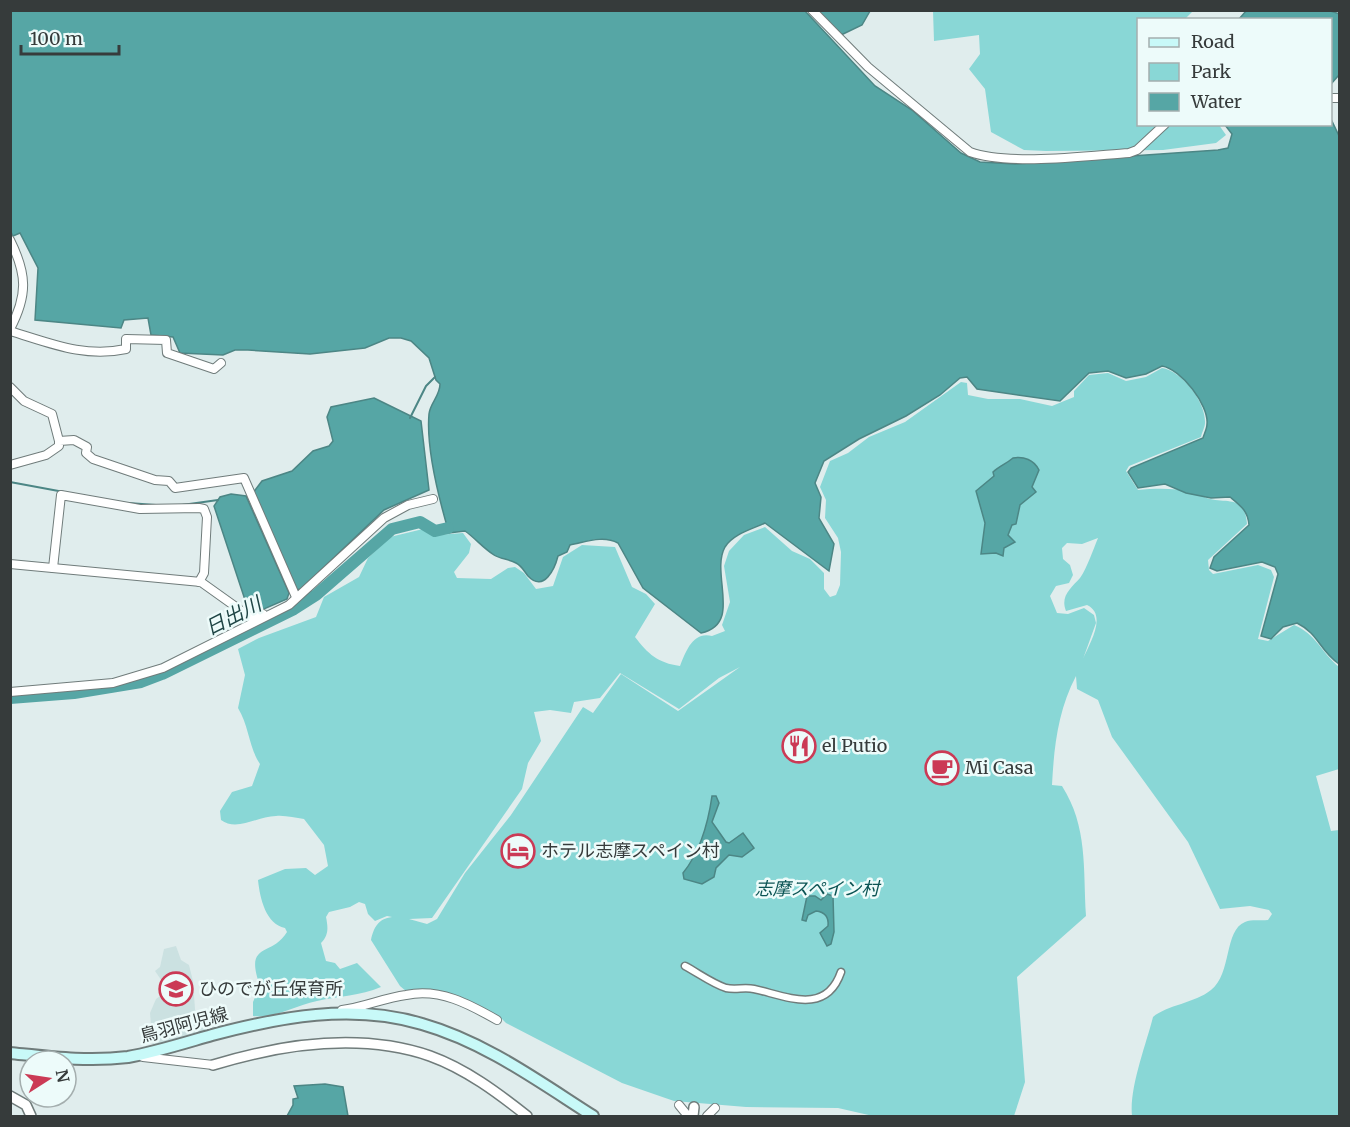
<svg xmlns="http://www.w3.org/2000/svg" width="1350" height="1127" viewBox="0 0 1350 1127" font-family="Merriweather,'Noto Sans JP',serif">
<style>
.built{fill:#cbe1e1}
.green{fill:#89d7d6;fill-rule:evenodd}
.water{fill:#56a6a5;stroke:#4c8685;stroke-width:1.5}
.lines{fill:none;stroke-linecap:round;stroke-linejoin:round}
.stream{stroke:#4c8685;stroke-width:2}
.river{stroke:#56a6a5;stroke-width:12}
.pedestrian-casing{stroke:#707c7b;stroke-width:9}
.minor-casing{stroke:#707c7b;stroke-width:10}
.tertiary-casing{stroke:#707c7b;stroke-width:12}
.secondary-casing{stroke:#707c7b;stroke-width:14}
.pedestrian{stroke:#fff;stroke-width:6}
.minor{stroke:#fff;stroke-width:8}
.tertiary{stroke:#fff;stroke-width:9}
.secondary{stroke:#c8f9f8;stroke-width:10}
.labels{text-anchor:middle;stroke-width:5;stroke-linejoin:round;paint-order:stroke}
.poi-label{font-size:18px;fill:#363b3b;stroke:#edfbfa;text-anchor:start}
.park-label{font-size:18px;font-style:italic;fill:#0b5454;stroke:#edfbfa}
.street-label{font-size:18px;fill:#363b3b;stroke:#edfbfa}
.water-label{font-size:20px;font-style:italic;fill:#1f4545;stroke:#edfbfa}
</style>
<rect width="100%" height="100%" fill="#e0eded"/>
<polygon class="built" points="176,946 181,960 189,965 193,981 196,1023 213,1033 153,1049 150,1013 156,999 166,992 166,987 155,971 160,967 164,949"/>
<g class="green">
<polygon points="933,11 1193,11 1185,19 1138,20 1138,124 1219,125 1226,135 1216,143 1163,150 1046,151 1024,150 991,132 985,89 969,69 980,54 979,35 934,41"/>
<path d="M 1162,368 C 1182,371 1206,402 1205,423 C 1205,427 1202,432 1201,437 L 1129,466 L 1126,471 L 1138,490 C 1157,488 1174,488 1193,492 C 1199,494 1205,498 1210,499 C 1229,503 1245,496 1247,524 L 1208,560 L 1209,570 L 1213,574 L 1258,565 L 1271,570 L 1274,577 L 1258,639 L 1268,641 L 1294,625 C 1316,634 1321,652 1339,667 L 1339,769 L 1316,776 L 1331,831 L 1339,830 L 1339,1116 L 1132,1116 C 1129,1088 1146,1045 1153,1017 C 1167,1005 1195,1003 1211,990 C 1232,974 1224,930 1245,922 C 1252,919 1260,921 1268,920 L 1272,914 L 1269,910 L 1250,906 L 1220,909 L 1188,842 L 1112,737 L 1098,700 L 1077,689 L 1076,676 C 1058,710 1054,747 1052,785 L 1062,786 C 1088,827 1083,868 1086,916 L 1017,977 L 1025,1082 L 1014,1116 L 873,1116 L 838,1108 L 746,1107 L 674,1101 L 622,1083 L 506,1023 L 502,1019 L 493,1017 L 459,996 L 407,992 L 400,986 L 371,940 C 374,927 378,919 392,917 L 387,916 L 375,921 L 368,914 L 365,904 L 359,902 L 350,907 L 329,912 L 326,917 C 328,927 329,935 321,943 L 326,961 L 335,963 L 340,969 L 357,963 L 381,987 C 360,996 339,996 317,1001 C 296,1005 275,1019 253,1016 L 253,1002 L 260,986 C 244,941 271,958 287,932 L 285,928 C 266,924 260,899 258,880 L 285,869 L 306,868 L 315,875 L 328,866 L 324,845 L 304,819 C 295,818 285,815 276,816 C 258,816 237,832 221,820 L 220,811 L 232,792 L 252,786 L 260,764 C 249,748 249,726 238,708 L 245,675 L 238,649 L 259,638 L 316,617 L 324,597 L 359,577 L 368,558 L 390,537 L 423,529 L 436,535 L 463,533 L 471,544 L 469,553 L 454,572 L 457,578 L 491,579 L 508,568 L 515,567 L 524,573 L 536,589 L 553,586 L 563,557 L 582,545 L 615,547 L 632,587 L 646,594 L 655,604 L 635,637 C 648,654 658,663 680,666 C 686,651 693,631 712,636 L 725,631 L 722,625 L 730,602 L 724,566 L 729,551 L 744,535 L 765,527 L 792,551 L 810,559 L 824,573 L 824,589 L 830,597 L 836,595 L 840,585 L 841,552 L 838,538 L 825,518 L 826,500 L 820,487 L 830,461 L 848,453 L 869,437 L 905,422 L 961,382 L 967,383 L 968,395 L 988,399 L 1020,399 L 1052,406 L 1074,397 L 1074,391 L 1089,375 L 1108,373 L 1126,381 L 1146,377 ZM 1098,538 C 1093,550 1087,568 1080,578 C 1071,588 1060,596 1066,611 L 1087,605 C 1108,615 1089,644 1083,659 L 1096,623 L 1094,615 L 1084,608 L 1068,614 L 1057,613 L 1050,596 L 1056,586 L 1069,583 L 1073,575 L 1070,565 L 1063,559 L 1062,548 L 1067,543 L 1082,544 ZM 740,667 L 678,711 L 621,674 L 593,713 L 583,707 L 511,815 L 465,873 L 437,919 L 427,924 L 409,919 L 432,918 L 522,789 L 528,763 L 541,741 L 534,712 L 550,710 L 571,713 L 574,702 L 600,698 L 620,673 L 679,709 L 719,678 Z"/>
</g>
<g class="water">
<polygon points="1327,10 1340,14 1339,75 1331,84 1330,20 1239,19 1246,11"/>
<path d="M 11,11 L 805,11 L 875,86 L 912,110 L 961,153 L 980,162 L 1015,164 L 1218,150 L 1228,148 L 1232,134 L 1225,125 L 1330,124 L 1331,119 L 1340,138 L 1339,664 C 1319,650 1319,634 1297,623 L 1283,627 L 1271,639 L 1261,636 L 1278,574 L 1275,567 L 1262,562 L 1217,571 L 1210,568 L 1214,557 L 1249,525 C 1248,511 1241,506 1230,497 L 1211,498 L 1186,493 L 1165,484 L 1138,488 L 1128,472 L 1131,468 L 1203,438 C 1204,434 1207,429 1207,424 C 1209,405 1181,369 1162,366 L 1146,374 L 1126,378 L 1108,371 L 1089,373 L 1060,401 L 977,389 L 967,377 L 960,378 L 940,395 L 906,416 L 859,439 L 824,461 L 815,483 L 821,497 L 819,518 L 834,544 L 829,571 L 765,523 C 752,529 733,534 725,547 C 710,574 743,624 701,633 L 643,588 L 618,543 C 603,535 586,542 570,545 L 567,552 L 558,556 C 555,568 544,593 528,576 C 524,571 522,566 516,563 C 509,559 500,559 494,555 C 483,548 475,538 465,531 L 449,533 C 439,499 426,448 429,414 C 430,403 440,396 440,384 L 436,380 L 429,358 L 411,341 L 401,338 L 389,338 L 365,348 L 310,354 L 248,350 L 235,350 L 223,355 L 180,353 L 173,337 L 151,335 L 148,318 L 124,320 L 121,328 L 35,320 L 38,268 L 20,233 L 13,236 L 11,232 Z"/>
<polygon points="817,11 870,11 862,25 841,35"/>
<polygon points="374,398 421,421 429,490 384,510 301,589 295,590 252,494 262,481 292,471 313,451 329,446 333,441 327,417 331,407"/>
<path d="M 1013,458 C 1024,456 1034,460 1039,470 L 1032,487 L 1036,492 L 1020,505 L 1016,524 L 1012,525 L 1008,535 L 1015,542 L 1004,548 L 1003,556 L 996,553 L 981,554 L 985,523 L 976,491 L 994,476 L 993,472 C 999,466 1006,464 1013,458 Z"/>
<polygon points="231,494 246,496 289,593 287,599 250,615 214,506 220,497"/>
<path d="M 712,796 L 716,796 L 719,803 L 712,822 L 726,842 L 729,843 L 743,833 L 754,848 L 742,857 L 729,855 L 716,868 L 714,877 L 702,884 L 684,879 L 683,873 C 700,852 708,824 712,796 Z"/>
<path d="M 827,894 L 833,896 L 834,932 L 831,944 L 827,946 L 820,933 L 828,926 C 829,917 825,912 816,911 L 808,915 L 806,921 L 802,920 L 807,896 L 815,896 L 821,900 Z"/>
<polygon points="325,1084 343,1087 348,1116 287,1116 293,1105 293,1099 298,1098 294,1086"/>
</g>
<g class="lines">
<g class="stream">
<polyline points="410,418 426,386 435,377"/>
<polyline points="10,482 64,492"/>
<polyline points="128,503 156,505"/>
<polyline points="182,505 218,500"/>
</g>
<polyline class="river" points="10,698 74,693 141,682 162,674 294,609 316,595 392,529 420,522 435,531 448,528"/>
<defs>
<path id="pedestrian" d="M 685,966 C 698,973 713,984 726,988 C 735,990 745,987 754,989 C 786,996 826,1016 841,972"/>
<g id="minor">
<path d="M 812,10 L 868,67 L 970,152 C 1009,166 1087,156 1129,153 L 1137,150 L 1165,124"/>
<polyline points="1330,98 1340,98"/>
<path d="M 10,240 C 27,274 28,295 10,329"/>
<path d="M 10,331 C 50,343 84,358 126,349 L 126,339 L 166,340 L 167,353 L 214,369 L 221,363"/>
<polyline points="10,387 24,401 52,414 59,441"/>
<polyline points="10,465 46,455 59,446 59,441 74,440 87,447 86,453 93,459 155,480 169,481 175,488 244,478 296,597"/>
<polyline points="10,564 201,582 250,617 263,614"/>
<polyline points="53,568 61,495 140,509 199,508 204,509 207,517 204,573 199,582"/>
<polyline points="10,692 113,683 163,668 289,605 384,518 408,505 433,499"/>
<path d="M 342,1010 C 364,1007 384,998 406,995 C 440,988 469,1004 497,1020"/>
<polyline points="143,1057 213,1065"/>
<polyline points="679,1105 688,1116"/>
<polyline points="707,1116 715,1108"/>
</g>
<g id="tertiary">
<path d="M 213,1065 C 282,1044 360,1032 430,1056 C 466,1069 498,1093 527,1116"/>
<polyline points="10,1096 26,1105 31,1116"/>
<polyline points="693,1116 694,1107"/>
</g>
<path id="secondary" d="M 10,1053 C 50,1057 88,1062 128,1057 C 156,1052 184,1043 212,1035 C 280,1017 352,1003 422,1024 C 485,1042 538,1081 593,1116"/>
</defs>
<use href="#pedestrian" class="pedestrian-casing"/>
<use href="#minor" class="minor-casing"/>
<use href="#tertiary" class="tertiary-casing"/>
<use href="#secondary" class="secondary-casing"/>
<use href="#pedestrian" class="pedestrian"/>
<use href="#minor" class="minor"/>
<use href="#tertiary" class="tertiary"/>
<use href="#secondary" class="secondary"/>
</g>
<defs>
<symbol id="restaurant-ring" viewBox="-11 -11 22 22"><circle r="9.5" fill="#edfbfa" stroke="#cb3a55" stroke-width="1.5"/><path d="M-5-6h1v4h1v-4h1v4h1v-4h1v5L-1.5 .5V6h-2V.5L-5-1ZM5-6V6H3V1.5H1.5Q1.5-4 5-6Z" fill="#cb3a55"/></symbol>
<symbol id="cafe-ring" viewBox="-11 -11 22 22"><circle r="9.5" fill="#edfbfa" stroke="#cb3a55" stroke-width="1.5"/><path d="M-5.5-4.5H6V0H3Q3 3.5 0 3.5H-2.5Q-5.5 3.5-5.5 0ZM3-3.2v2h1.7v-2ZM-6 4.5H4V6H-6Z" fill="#cb3a55"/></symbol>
<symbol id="hotel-ring" viewBox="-11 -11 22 22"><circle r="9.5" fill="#edfbfa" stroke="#cb3a55" stroke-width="1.5"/><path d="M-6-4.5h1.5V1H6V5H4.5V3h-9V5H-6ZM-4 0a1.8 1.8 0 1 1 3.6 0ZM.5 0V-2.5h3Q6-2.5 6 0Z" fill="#cb3a55"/></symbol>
<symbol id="school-ring" viewBox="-11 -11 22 22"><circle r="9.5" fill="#edfbfa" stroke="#cb3a55" stroke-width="1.5"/><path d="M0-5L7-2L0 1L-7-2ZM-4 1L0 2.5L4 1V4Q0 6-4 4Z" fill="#cb3a55"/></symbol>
</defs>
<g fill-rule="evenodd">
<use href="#restaurant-ring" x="780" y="727" width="38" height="38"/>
<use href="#cafe-ring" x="923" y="749" width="38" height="38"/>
<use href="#hotel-ring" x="499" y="832" width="38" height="38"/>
<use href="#school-ring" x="157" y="970" width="38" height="38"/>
</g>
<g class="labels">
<g class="poi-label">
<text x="822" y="752">el Putio</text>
<text x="965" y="774">Mi Casa</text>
<text x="541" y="857">ホテル志摩スペイン村</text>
<text x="199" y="995">ひのでが丘保育所</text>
</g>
<g class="park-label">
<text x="817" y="895">志摩スペイン村</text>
</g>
<g class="street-label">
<text transform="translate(184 1025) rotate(-15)" y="6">鳥羽阿児線</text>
</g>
<g class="water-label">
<text transform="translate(233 616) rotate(-27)" y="7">日出川</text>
</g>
</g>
<rect width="1350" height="1127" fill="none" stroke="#363b3b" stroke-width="24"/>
<rect x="1137" y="18" width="195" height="108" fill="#edfbfa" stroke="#a4aeae" stroke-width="1.5"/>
<rect x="1149" y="38" width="30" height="9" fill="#c8f9f8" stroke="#a4aeae" stroke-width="1.5"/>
<text x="1191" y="48" font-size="18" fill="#363b3b">Road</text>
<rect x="1149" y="63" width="30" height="18" fill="#89d7d6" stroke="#a4aeae" stroke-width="1.5"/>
<text x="1191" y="78" font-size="18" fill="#363b3b">Park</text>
<rect x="1149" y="93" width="30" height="18" fill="#56a6a5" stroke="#a4aeae" stroke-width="1.5"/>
<text x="1191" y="108" font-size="18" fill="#363b3b">Water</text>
<g transform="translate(48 1079) rotate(78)"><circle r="28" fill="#edfbfa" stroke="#a4aeae" stroke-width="1.5"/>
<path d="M0-4.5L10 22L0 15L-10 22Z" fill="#cb3a55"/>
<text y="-9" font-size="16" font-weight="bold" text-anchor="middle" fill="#363b3b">N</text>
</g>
<path d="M21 45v9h98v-9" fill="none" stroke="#363b3b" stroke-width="3"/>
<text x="30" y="45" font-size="18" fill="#363b3b" stroke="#edfbfa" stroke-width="4.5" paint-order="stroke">100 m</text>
</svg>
